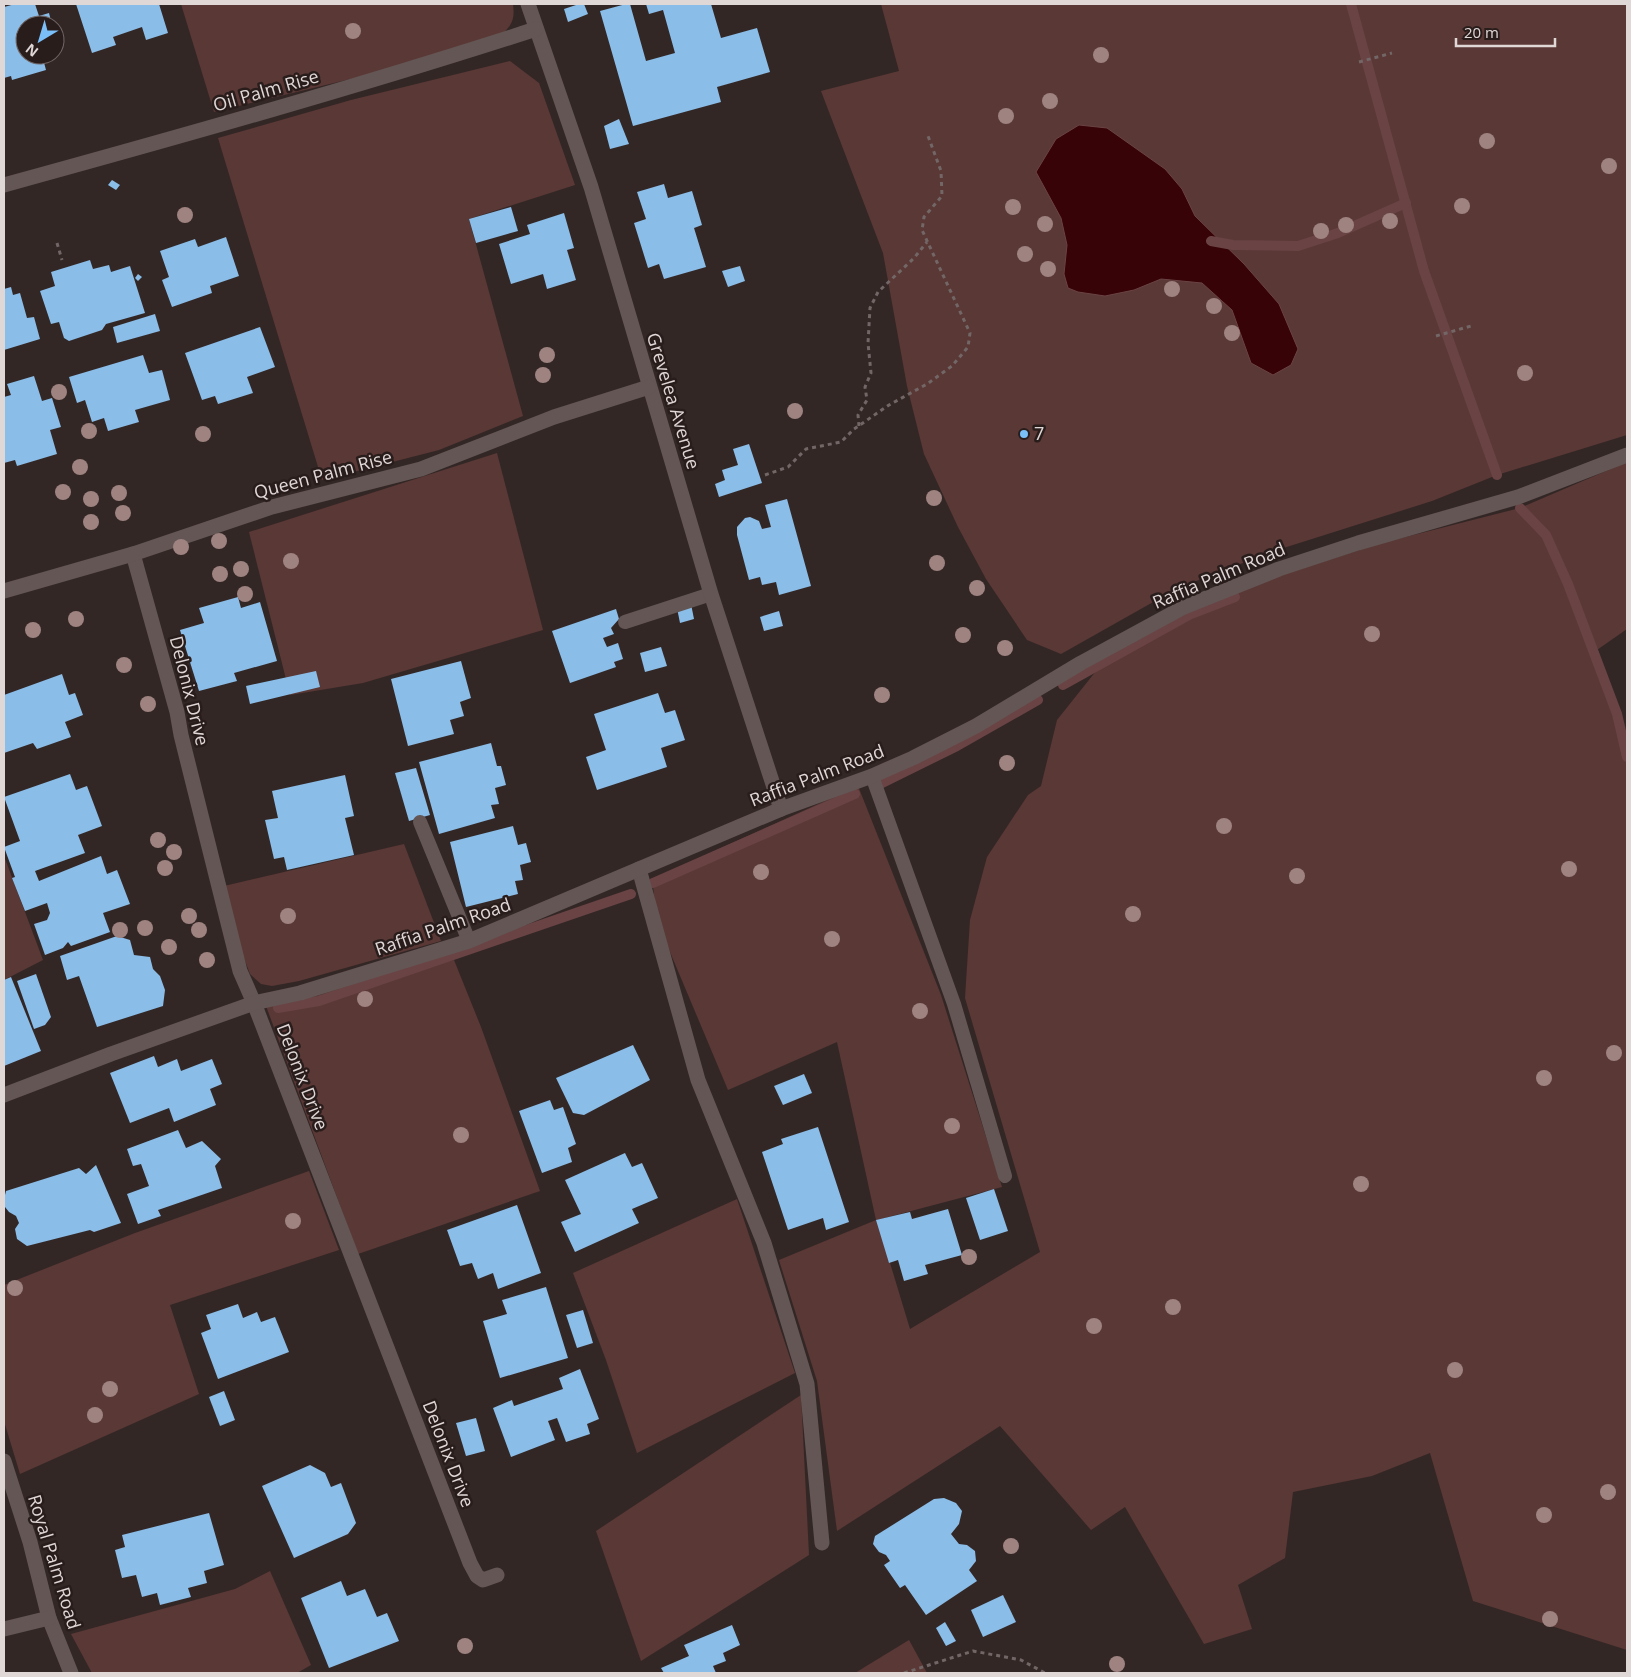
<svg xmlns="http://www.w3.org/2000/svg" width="1631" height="1677" viewBox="0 0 1631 1677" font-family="'Open Sans',sans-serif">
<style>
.green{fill:#5a3836}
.water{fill:#370306;stroke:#6a4345}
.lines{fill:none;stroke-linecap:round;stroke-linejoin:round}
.stream{stroke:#6a4345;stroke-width:10}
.building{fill:#8abde8}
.path{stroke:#726766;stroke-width:3;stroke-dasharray:4 4;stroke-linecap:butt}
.service{stroke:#635654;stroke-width:14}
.minor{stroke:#635654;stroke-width:15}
.tertiary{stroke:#635654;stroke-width:15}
.tree{fill:#9e8381}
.poi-dot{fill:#7abff8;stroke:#291d1c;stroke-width:2}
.labels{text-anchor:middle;stroke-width:5;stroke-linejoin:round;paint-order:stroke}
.street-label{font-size:18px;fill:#e0d7d7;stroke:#291d1c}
.poi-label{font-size:18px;fill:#e0d7d7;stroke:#291d1c;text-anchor:start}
</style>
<rect width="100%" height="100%" fill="#332726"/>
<g class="green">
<path d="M 181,4 L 513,4 C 515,20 512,24 501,36 L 417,63 L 214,112 Z"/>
<polygon points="881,4 1627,4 1627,435 1497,475 1432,501 1274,551 1178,588 1061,654 1027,640 986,579 958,527 924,454 907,386 883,253 821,91 899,71"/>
<polygon points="510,61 539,83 575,185 469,219 523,416 439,450 322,480 218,138 351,100"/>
<polygon points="497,453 543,630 363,683 290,695 249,532"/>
<polygon points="1627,462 1627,629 1594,652 1617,714 1627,757 1627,1650 1473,1601 1430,1453 1372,1476 1293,1492 1285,1558 1238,1585 1252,1629 1204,1644 1125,1507 1091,1530 1000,1426 837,1531 817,1381 779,1260 876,1220 837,1042 728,1090 657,921 653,886 659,876 858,786 941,995 1002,1187 877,1220 910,1329 1040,1252 965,998 970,920 987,857 1028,795 1041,786 1057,720 1116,646 1184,610 1282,575 1378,544 1520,508"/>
<polygon points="404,844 441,941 299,981 272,986 261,984 250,974 236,937 224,886"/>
<polygon points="4,856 43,960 4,980"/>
<polygon points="454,960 481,1027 540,1191 358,1254 266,1006 319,995 369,977"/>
<polygon points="309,1171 339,1250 170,1305 199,1394 20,1474 4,1421 4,1285 135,1233"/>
<polygon points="737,1199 795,1373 637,1453 606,1360 573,1273"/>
<polygon points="801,1395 809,1555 641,1661 596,1531"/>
<polygon points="270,1571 311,1665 297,1673 92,1673 71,1634 235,1589"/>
<polygon points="909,1640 927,1673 855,1673"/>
</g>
<polygon class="water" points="1079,125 1107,128 1165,169 1182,189 1195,216 1244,264 1279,304 1298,349 1291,365 1273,375 1251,363 1232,310 1202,283 1161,279 1134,290 1105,296 1078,292 1068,288 1064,274 1067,245 1061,218 1036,172 1056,139"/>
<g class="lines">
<g class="stream">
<polyline points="1351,4 1424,271 1497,475"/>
<polyline points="1211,241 1233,245 1298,246 1338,233 1406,203"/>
<polyline points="1520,508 1546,535 1568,584 1617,714 1627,757"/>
<polyline points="1063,685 1191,614 1235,597"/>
<polyline points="880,784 957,746 1038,700"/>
<polyline points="653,883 855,794"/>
<polyline points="278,1008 319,1001 631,894"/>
</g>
</g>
<g class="building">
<polygon points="15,4 35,4 39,16 49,13 52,25 25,25 25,55 42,55 46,70 12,80 11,76 4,78 4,7"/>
<polygon points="76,4 159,4 168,33 146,40 142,27 113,37 116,45 92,53"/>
<polygon points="579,4 584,4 588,14 568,22 564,9"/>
<polygon points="626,4 630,4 646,61 675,53 663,10 649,14 646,4 711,4 721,38 757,28 770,72 717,87 721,102 633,126 600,11"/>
<polygon points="619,119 629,144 610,149 604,126"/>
<polygon points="112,180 120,185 116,190 108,185"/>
<polygon points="664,184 668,198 692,191 702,225 694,228 706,267 664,279 659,264 648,268 634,223 646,219 637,192"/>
<polygon points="511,207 518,231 476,243 469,219"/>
<polygon points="564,213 574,248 567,250 576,280 547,289 543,274 511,284 499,244 530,234 527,225"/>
<polygon points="226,237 239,276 210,286 212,293 172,307 162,280 169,277 160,251 195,239 198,247"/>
<polygon points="90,260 93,269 109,265 111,272 130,266 145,313 106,324 102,330 69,341 64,338 59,322 51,324 40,291 55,286 51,272"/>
<polygon points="740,266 745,281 728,287 722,271"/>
<polygon points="138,274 142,277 138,281 135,278"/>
<polygon points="11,287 13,295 20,293 27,318 34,317 40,339 4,350 4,289"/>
<polygon points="155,314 160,331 117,343 113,327"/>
<polygon points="260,327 275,367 247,377 253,393 218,404 215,396 202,400 185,353"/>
<polygon points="143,355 149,373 162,370 170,400 135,410 139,422 108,431 104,418 92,422 85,400 77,403 69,377"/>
<polygon points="34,376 42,401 52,398 61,427 50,430 57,454 17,466 15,460 4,463 4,397 11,395 7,384"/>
<polygon points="749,444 762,483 719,497 715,484 725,480 722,470 738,465 733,449"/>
<polygon points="787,499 811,586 779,595 776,582 762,585 760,577 749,580 737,535 737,527 745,518 750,517 759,521 762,529 771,527 765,505"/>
<polygon points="238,597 241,608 260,602 277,661 234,673 237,681 199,691 180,630 204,623 199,608"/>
<polygon points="691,604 694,619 680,623 677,608"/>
<polygon points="616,609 619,619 611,628 614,634 603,638 607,647 618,643 623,659 614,662 616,667 570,683 552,631"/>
<polygon points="779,611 783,626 764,631 760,617"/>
<polygon points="661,647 667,666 645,672 640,653"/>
<polygon points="461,661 471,698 460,702 464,716 450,720 454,734 408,746 391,679"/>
<polygon points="316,671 320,687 250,704 246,686"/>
<polygon points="62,674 69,695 75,693 83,715 65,722 71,737 37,749 33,743 4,753 4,695"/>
<polygon points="658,693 665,713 675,710 685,740 661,748 667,767 597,790 586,757 606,750 594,714"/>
<polygon points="491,743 497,766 501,766 506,785 495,788 499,804 491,805 495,818 439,834 419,762"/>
<polygon points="416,768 430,815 409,821 395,773"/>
<polygon points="70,774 76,790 87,786 102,826 78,835 85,853 35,871 39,881 101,856 107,874 117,870 130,904 103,913 110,932 71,946 68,942 63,948 45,955 34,924 47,920 50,913 47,903 25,911 12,878 15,877 4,847 20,841 4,797"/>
<polygon points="345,775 354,816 345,818 354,855 287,870 284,857 274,859 265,820 278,818 272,791"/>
<polygon points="513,826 518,845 526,843 531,862 520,865 523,880 515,881 518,894 466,907 450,842"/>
<polygon points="117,936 130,940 134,955 150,957 153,969 160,976 165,990 163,1006 97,1027 79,976 67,980 60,956"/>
<polygon points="36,974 51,1017 45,1025 34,1029 17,981"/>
<polygon points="11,977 41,1051 4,1066 4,980"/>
<polygon points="633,1045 650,1080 584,1115 573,1113 556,1078"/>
<polygon points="154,1056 158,1067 177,1059 181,1071 212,1059 222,1084 210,1089 216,1105 174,1122 169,1108 130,1123 110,1073"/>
<polygon points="804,1074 812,1093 783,1105 774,1086"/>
<polygon points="550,1100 554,1110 563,1107 576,1144 568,1148 572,1162 542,1173 519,1111"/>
<polygon points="818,1127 849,1222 826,1230 823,1218 788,1230 762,1152 783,1144 781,1139"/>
<polygon points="178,1130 186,1148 202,1141 221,1159 215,1166 222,1188 158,1210 161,1216 138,1224 127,1194 149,1186 141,1164 133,1166 127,1149"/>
<polygon points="625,1153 632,1167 642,1163 658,1198 632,1209 639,1223 575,1252 561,1222 581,1214 565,1180"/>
<polygon points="96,1165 121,1223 94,1232 90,1230 27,1246 17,1239 15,1229 19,1223 16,1216 9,1212 5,1207 4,1199 6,1191 79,1168 86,1174"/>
<polygon points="994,1189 1008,1231 980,1240 966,1198"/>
<polygon points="517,1205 541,1273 498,1289 493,1273 478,1279 472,1263 460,1266 447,1230"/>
<polygon points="948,1209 962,1255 925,1265 928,1274 904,1281 898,1260 889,1263 876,1220 910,1212 912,1219"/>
<polygon points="546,1287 568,1358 500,1378 483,1321 507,1314 502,1300"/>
<polygon points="238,1304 243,1318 257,1312 261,1322 275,1317 289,1352 218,1379 201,1333 211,1329 206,1315"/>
<polygon points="583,1310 593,1343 577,1348 566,1315"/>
<polygon points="580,1369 599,1419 587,1424 590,1434 566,1442 557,1418 548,1421 555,1440 511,1457 493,1408 512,1400 514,1406 563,1389 559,1378"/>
<polygon points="224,1391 235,1420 220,1426 209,1397"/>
<polygon points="476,1418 485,1451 466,1456 456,1423"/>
<polygon points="310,1465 325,1473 331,1487 341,1483 356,1523 348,1534 294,1558 262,1486"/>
<polygon points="944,1498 956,1503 962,1511 959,1524 951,1534 959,1544 967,1545 975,1551 976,1561 969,1570 977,1581 926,1615 905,1585 900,1588 884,1565 890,1561 886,1555 879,1552 873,1544 875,1536 934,1499"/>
<polygon points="209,1513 224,1565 204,1571 207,1583 188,1588 191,1597 160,1605 157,1593 142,1597 136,1575 122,1578 115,1550 125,1547 122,1535"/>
<polygon points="341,1581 347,1596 365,1589 377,1617 387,1613 399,1641 329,1668 301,1598"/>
<polygon points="1003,1595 1016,1622 983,1637 971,1610"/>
<polygon points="945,1622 956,1641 946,1646 936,1628"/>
<polygon points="732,1625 740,1645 723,1653 726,1661 713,1666 716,1673 664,1673 661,1668 689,1656 684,1645"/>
</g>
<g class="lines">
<g class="path">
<polyline points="1359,62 1392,53"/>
<polyline points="57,243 62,260"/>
<polyline points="1436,336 1471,326"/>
<polyline points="859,426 858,415 867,400 865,387 871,373 868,343 870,308 878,292 914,258 927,242"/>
<polyline points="765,475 788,467 806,449 841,442 854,429 889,405 927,384 952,366 968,347 970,333 922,230 924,217 942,196 941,171 928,136"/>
<polyline points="904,1673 973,1651 1021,1660 1045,1673"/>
</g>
<g class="service">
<polyline points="625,622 711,594"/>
<polyline points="872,776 954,1004 1005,1176"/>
<polyline points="420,822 469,941"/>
</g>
<g class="minor">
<polyline points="528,4 591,187 711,594 781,809"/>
<path d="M 4,185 C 182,136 360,86 536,29"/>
<polyline points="133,554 177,712 181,735 240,971 254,1003 470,1563 477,1576 483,1580 497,1575"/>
<polyline points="4,591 133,554 272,507 421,469 554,417 649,387"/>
<polyline points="639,869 698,1080 764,1243 807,1384 822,1543"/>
<polyline points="4,1461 30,1542 49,1618 71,1673"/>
<polyline points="4,1629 49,1618"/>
</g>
<polyline class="tertiary" points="4,1095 111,1054 254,1003 300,993 469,941 781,809 872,776 913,758 976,726 1081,663 1184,607 1279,569 1358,543 1518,497 1627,455"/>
</g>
<g class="tree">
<circle cx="353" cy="31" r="8"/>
<circle cx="1101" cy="55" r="8"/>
<circle cx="1050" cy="101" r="8"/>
<circle cx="1006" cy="116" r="8"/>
<circle cx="1487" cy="141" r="8"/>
<circle cx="1609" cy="166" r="8"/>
<circle cx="1462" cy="206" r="8"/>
<circle cx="1013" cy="207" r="8"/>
<circle cx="185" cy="215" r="8"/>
<circle cx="1390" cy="221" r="8"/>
<circle cx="1045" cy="224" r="8"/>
<circle cx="1346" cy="225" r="8"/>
<circle cx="1321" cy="231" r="8"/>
<circle cx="1025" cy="254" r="8"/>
<circle cx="1048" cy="269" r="8"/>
<circle cx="1172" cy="289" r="8"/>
<circle cx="1214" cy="306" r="8"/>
<circle cx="1232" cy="333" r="8"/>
<circle cx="547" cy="355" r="8"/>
<circle cx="1525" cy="373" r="8"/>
<circle cx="543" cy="375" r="8"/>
<circle cx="59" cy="392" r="8"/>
<circle cx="795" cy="411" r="8"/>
<circle cx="89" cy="431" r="8"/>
<circle cx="203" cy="434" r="8"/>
<circle cx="80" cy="467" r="8"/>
<circle cx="63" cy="492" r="8"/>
<circle cx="119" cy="493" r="8"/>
<circle cx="934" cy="498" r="8"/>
<circle cx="91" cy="499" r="8"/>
<circle cx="123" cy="513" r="8"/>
<circle cx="91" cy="522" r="8"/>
<circle cx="219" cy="541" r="8"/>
<circle cx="181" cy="547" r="8"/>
<circle cx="291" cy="561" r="8"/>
<circle cx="937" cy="563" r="8"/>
<circle cx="241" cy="569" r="8"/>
<circle cx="220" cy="574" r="8"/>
<circle cx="977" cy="588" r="8"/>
<circle cx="245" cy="594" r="8"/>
<circle cx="76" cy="619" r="8"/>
<circle cx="33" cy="630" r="8"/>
<circle cx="1372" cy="634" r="8"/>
<circle cx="963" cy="635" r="8"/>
<circle cx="1005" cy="648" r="8"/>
<circle cx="124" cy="665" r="8"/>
<circle cx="882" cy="695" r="8"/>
<circle cx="148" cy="704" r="8"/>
<circle cx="1007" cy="763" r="8"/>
<circle cx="1224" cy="826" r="8"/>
<circle cx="158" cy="840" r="8"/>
<circle cx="174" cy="852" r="8"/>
<circle cx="165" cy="868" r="8"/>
<circle cx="1569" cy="869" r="8"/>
<circle cx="761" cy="872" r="8"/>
<circle cx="1297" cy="876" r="8"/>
<circle cx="1133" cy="914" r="8"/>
<circle cx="189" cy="916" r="8"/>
<circle cx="288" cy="916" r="8"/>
<circle cx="145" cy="928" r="8"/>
<circle cx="120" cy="930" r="8"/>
<circle cx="199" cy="930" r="8"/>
<circle cx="832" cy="939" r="8"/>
<circle cx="169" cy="947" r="8"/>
<circle cx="207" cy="960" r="8"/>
<circle cx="365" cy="999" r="8"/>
<circle cx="920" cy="1011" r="8"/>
<circle cx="1614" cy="1053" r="8"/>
<circle cx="1544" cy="1078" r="8"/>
<circle cx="952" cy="1126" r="8"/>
<circle cx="461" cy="1135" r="8"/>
<circle cx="1361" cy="1184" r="8"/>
<circle cx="293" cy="1221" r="8"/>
<circle cx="969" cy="1257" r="8"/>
<circle cx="15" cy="1288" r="8"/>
<circle cx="1173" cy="1307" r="8"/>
<circle cx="1094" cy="1326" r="8"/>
<circle cx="1455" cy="1370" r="8"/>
<circle cx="110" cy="1389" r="8"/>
<circle cx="95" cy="1415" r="8"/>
<circle cx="1608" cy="1492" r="8"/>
<circle cx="1544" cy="1515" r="8"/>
<circle cx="1011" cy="1546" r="8"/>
<circle cx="1550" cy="1619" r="8"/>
<circle cx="465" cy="1646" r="8"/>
<circle cx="1117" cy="1664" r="8"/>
</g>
<circle class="poi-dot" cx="1024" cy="434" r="5"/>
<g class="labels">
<g class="street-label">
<text transform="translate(266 91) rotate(-16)" y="6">Oil Palm Rise</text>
<text transform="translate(673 401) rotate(73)" y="6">Grevelea Avenue</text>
<text transform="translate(323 475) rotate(-15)" y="6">Queen Palm Rise</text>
<text transform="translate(1219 576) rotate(-23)" y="6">Raffia Palm Road</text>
<text transform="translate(189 691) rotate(76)" y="6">Delonix Drive</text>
<text transform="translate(817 776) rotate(-21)" y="6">Raffia Palm Road</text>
<text transform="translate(443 927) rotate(-19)" y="6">Raffia Palm Road</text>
<text transform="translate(302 1077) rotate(69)" y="6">Delonix Drive</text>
<text transform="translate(448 1454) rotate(69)" y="6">Delonix Drive</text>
<text transform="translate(54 1562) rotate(73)" y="6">Royal Palm Road</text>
</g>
<g class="poi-label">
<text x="1034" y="440">7</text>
</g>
</g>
<rect width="1631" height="1677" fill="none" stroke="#e0d7d7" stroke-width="10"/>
<g transform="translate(40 40) rotate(218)"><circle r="24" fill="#291d1c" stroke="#726767"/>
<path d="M0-4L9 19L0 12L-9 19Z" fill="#7abff8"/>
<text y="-8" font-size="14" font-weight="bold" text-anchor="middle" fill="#e0d7d7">N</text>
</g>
<path d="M1456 38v8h99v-8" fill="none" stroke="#e0d7d7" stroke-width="2.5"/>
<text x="1464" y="38" font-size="15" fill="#e0d7d7" stroke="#291d1c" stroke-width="4" paint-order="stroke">20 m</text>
</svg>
